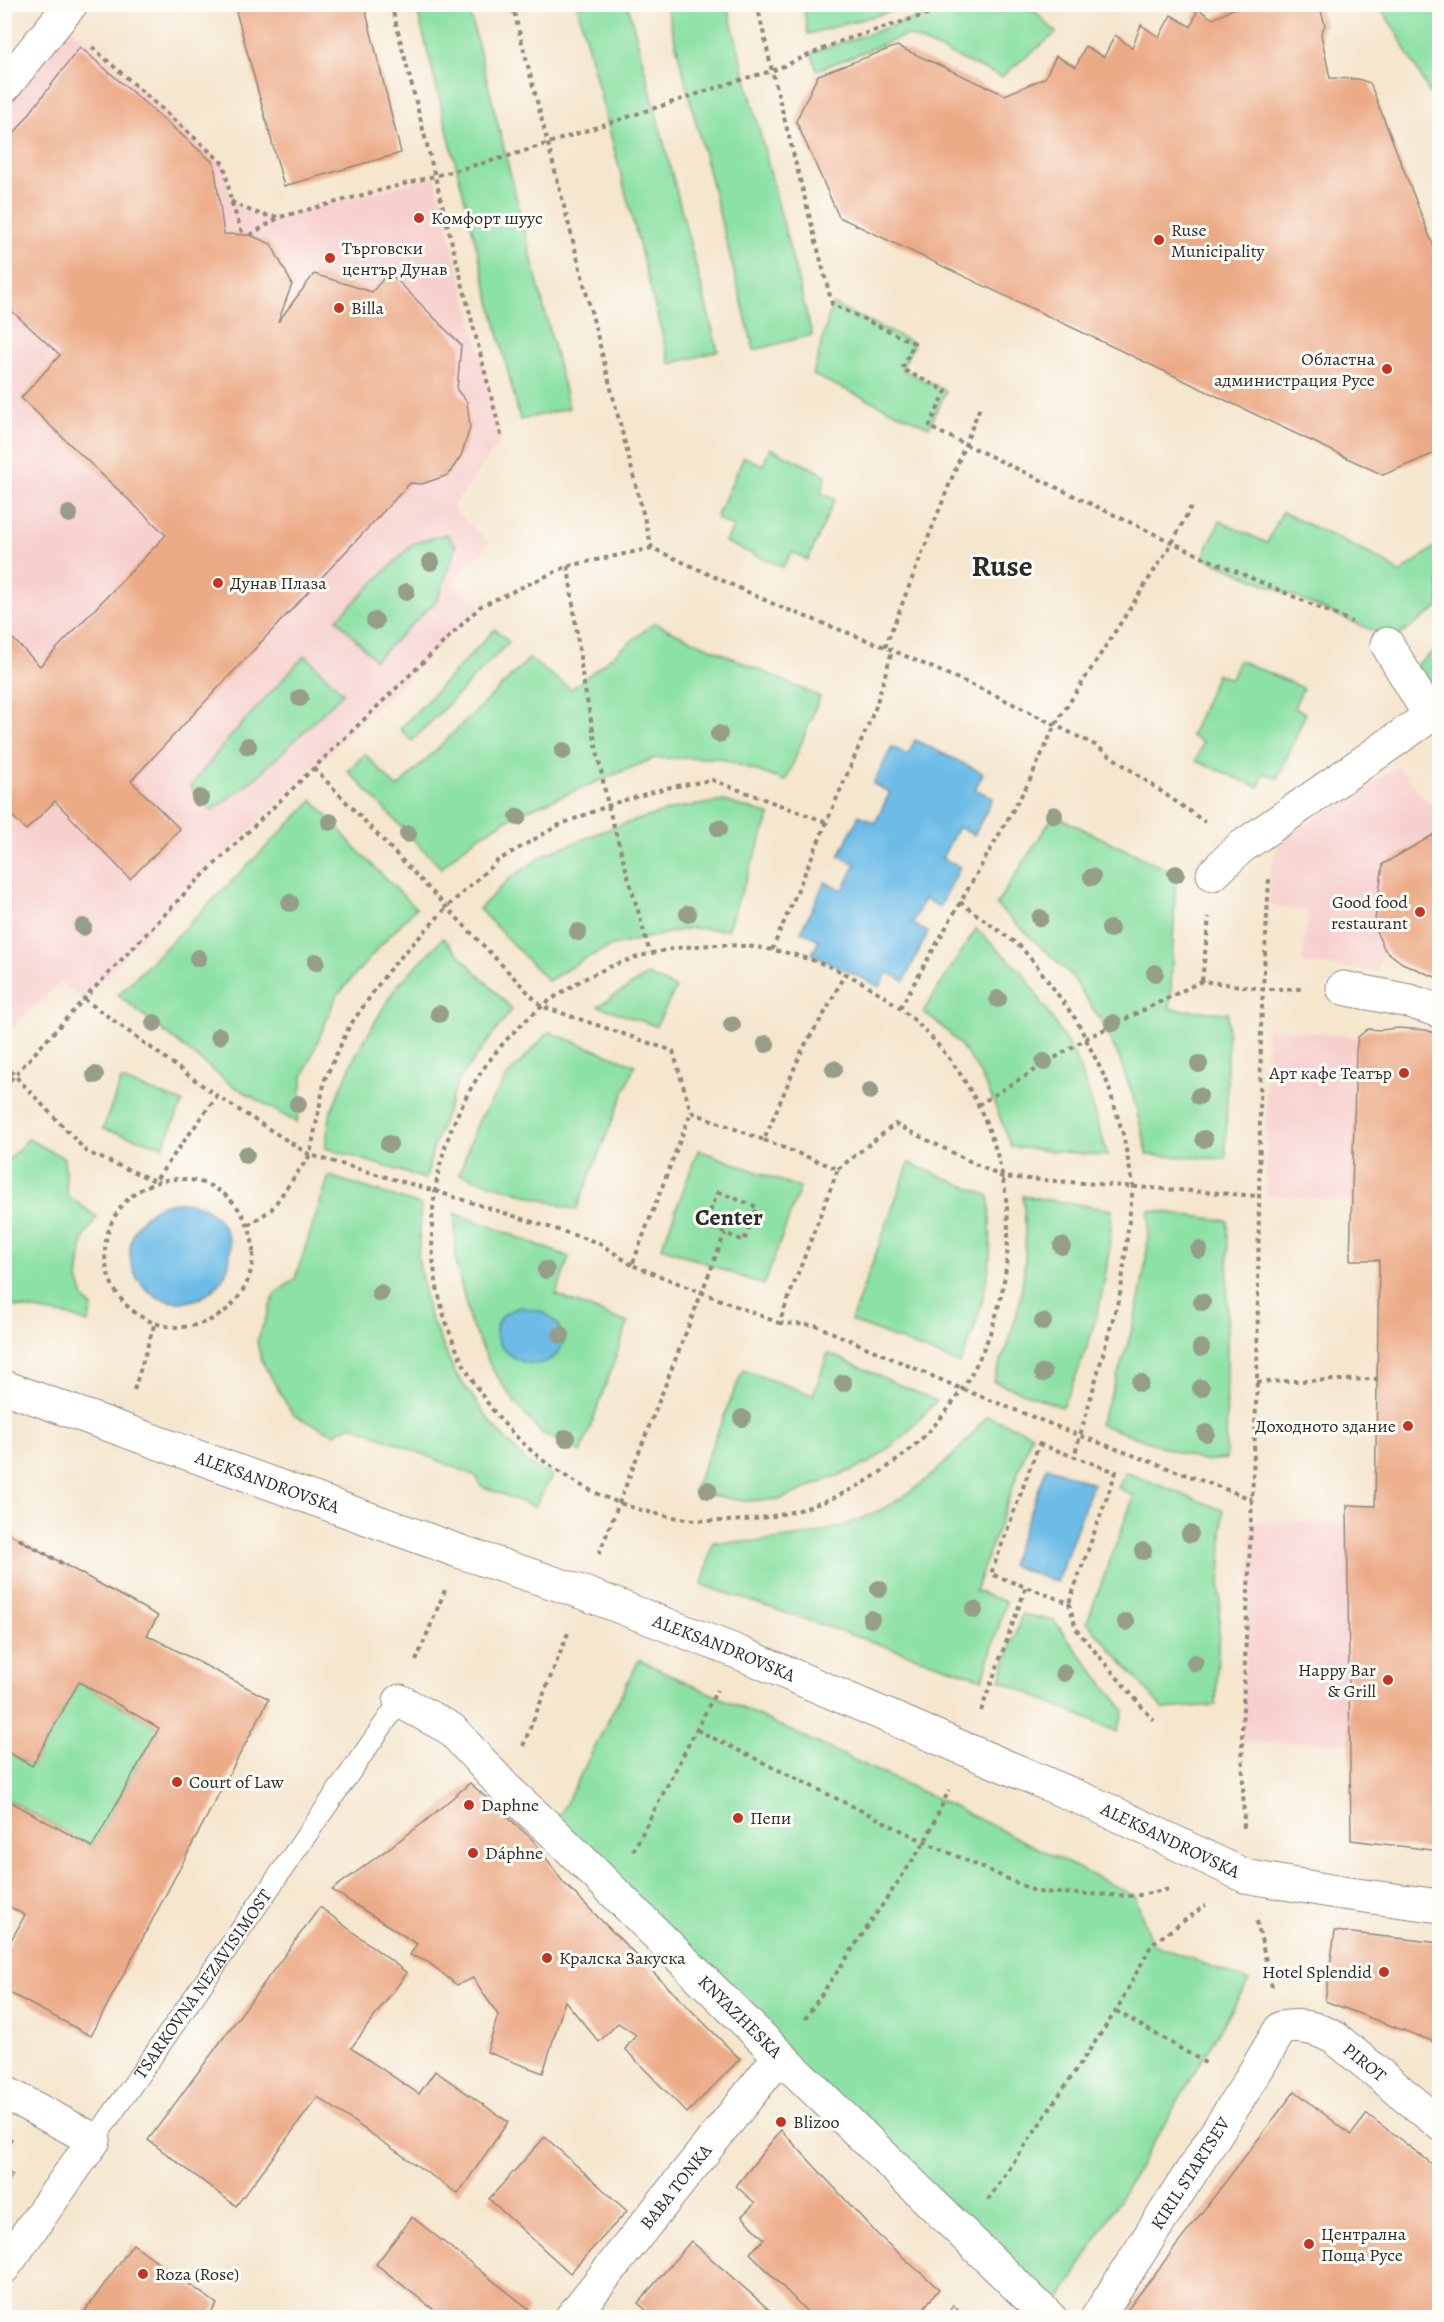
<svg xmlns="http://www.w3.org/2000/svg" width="1444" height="2322" viewBox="0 0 1444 2322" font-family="Alegreya,serif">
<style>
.built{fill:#f7d0ce}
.green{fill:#8ce1a4;stroke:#5c8668;stroke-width:1.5}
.water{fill:#6cbce7;stroke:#4c7489;stroke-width:1.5}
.building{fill:#ecab87}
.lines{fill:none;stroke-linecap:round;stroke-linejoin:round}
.lane-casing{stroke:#90887c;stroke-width:22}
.street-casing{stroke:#90887c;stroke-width:35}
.path{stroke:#90887c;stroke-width:4;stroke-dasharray:4.5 4.5;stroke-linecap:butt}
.lane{stroke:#fff;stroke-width:20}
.street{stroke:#fff;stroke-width:33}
.tree{fill:#969d88}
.poi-dot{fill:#c8321e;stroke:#fdfcf7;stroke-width:2}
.labels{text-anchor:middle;stroke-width:6;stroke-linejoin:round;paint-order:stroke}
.poi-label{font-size:18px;fill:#2b2b2b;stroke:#fdfcf7;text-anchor:start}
.street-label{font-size:18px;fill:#2b2b2b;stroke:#fdfcf7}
.district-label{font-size:24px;font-weight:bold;fill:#2b2b2b;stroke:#fdfcf7}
.town-label{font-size:30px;font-weight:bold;fill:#2b2b2b;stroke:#fdfcf7}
</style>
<rect width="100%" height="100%" fill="#fdfcf7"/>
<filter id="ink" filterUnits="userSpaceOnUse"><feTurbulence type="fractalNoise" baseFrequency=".0167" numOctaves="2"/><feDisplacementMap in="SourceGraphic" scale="12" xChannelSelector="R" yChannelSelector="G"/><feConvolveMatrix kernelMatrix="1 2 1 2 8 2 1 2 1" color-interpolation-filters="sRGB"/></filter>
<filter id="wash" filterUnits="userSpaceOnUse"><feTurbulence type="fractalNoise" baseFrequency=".008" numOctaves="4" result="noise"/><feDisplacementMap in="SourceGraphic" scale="24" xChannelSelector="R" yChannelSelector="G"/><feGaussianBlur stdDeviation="1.35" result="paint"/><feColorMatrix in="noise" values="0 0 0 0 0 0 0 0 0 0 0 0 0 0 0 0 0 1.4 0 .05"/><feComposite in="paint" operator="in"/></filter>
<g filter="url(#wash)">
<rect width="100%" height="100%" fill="#f5e6ce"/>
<g class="built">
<polygon points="60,18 224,164 231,201 245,210 261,215 280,217 435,176 502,439 452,508 490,543 453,584 481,606 189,889 84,999 61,982 10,1029 4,1024 4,87"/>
<polygon points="1398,767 1425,799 1439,811 1439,831 1383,864 1374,927 1385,950 1377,971 1302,963 1308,912 1269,905 1270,867 1283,838"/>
<polygon points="1266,1028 1358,1037 1352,1201 1266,1194"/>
<polygon points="1252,1521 1348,1523 1350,1743 1242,1742"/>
</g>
<g class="green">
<polygon points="803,4 915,4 915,5 808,34"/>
<polygon points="416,5 468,5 569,408 520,420"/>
<polygon points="577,5 628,5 718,351 670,364"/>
<polygon points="666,5 727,5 812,335 754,350"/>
<polygon points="954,5 1029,5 1056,33 1001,77 907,35 817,70 811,53"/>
<polygon points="1378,5 1435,5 1440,12 1439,110 1394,28"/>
<polygon points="832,304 914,343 902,369 946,391 929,427 813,375"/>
<polygon points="770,448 826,475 821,493 835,499 808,560 792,552 783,567 725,542 734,527 716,518 744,457 763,465"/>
<polygon points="1282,512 1378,558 1400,573 1439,544 1439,607 1387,644 1381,634 1203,557 1220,521 1267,543"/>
<polygon points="447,534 456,546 438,599 375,660 337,619 414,543"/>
<polygon points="654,623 820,697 786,781 718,758 655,758 513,816 470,842 441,868 348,771 365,754 397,788 529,659 571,689"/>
<polygon points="495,629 509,642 412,741 400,729"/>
<polygon points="1439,648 1439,679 1430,685 1416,665"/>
<polygon points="305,655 343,693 258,776 212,811 190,787 229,738"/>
<polygon points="1239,660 1303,688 1294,708 1306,713 1278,778 1264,773 1258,787 1196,761 1203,742 1191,736 1217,674 1231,679"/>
<polygon points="313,800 358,851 416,908 380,946 336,997 303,1077 297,1123 230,1084 118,995"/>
<polygon points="724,801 770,815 727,930 690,928 612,946 584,959 548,981 479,909 509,879 546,854 614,827 677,808"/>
<polygon points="1054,815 1176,874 1170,1009 1228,1013 1226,1159 1148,1155 1132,1093 1118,1055 1101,1021 1071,975 996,905"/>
<path d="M 976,929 L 1023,973 L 1058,1028 L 1075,1057 L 1088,1092 L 1108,1156 L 1011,1147 C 992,1093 973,1045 923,1012 Z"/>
<polygon points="443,938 512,1009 458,1081 432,1152 426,1179 325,1148 331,1111 355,1056 395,988"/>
<polygon points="647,975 676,988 656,1026 598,1006"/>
<polygon points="549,1032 635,1065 576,1210 459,1174 478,1122 506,1078"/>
<polygon points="121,1080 183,1102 163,1146 103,1129"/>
<polygon points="28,1139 64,1158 67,1195 97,1217 83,1239 78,1279 84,1298 92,1308 88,1323 70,1316 5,1305 5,1164"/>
<polygon points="698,1150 800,1188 764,1285 662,1247"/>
<path d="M 909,1163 L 989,1196 C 989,1216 992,1237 990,1257 C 986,1294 975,1331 960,1364 L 851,1321 Z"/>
<polygon points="329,1176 421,1205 418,1257 428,1312 455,1373 493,1425 527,1463 552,1476 534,1507 481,1486 476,1476 352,1425 334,1434 293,1415 261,1360 257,1341 275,1294 295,1279"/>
<path d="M 1023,1196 L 1112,1210 C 1109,1283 1094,1341 1062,1407 L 993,1381 C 1022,1316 1030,1266 1023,1196 Z"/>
<path d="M 1149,1210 L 1228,1221 L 1226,1459 L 1202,1461 L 1099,1424 C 1127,1356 1149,1284 1149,1210 Z"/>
<polygon points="455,1213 569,1257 556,1295 628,1323 581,1453 541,1433 516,1404 491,1367 470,1322 456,1263"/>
<polygon points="828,1353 936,1401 903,1437 869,1463 781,1499 744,1501 693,1492 743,1370 813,1395"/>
<path d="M 987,1416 L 1032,1434 L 975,1591 L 1006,1602 L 983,1679 L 702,1585 L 713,1542 C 833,1545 914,1512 987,1416 Z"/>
<polygon points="1125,1472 1223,1510 1216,1705 1163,1709 1087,1622 1134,1496 1118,1488"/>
<polygon points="1022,1614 1054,1621 1124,1710 1117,1732 1000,1680"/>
<polygon points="639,1660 944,1802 1135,1896 1152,1944 1249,1981 1050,2317 552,1831"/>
<polygon points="79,1682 159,1728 92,1847 5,1798 5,1751 32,1766"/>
</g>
<g class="water">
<polygon points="915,740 983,773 975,789 993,798 974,835 958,827 942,858 960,867 940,907 924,899 912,924 928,932 904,981 887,972 880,987 812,954 819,940 801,931 825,882 843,890 856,864 839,856 859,815 875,823 890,792 873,784 892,747 908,755"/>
<circle cx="180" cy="1252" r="50"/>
<path d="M 520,1307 L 543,1312 L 558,1324 L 564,1342 C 541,1399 454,1328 520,1307 Z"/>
<polygon points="1047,1467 1093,1484 1057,1582 1010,1565"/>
</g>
<g id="blocks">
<g class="building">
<polygon points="234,4 364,4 401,153 284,186"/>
<polygon points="1242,4 1319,4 1325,25 1321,34 1330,78 1358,79 1370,83 1440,263 1440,451 1383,475 839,217 796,121 818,75 897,46 1005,95 1045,78 1056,56 1076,67 1085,46 1104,57 1115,35 1132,48 1141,25 1159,37 1171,15 1191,27 1198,9 1213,19"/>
<polygon points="80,47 214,163 224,234 250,235 271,244 292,284 278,322 314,274 372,292 389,272 461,345 457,390 467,402 470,428 461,456 448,475 422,484 410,483 131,781 180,829 130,879 55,801 26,830 4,808 4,630 40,666 166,535 21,398 60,355 4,304 4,147"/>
<polygon points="1440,831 1440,979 1402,963 1385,950 1374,927 1383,864"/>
<polygon points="1398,1028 1426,1030 1440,1035 1440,1851 1351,1840 1347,1505 1375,1506 1379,1260 1350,1260 1356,1050 1358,1037 1368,1029 1381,1030"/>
<polygon points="4,1531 158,1616 147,1635 269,1699 91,2036 4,1990 4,1953 25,1915 4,1904 4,1798 92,1847 159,1728 79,1682 32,1766 4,1750"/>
<polygon points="470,1783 534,1841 563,1882 740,2059 687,2113 625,2049 636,2035 618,2023 599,2042 565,2001 543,2073 487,2052 498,2015 473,1978 457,1985 428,1962 410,1955 417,1944 332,1890 423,1823"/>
<polygon points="320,1907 407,1973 351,2048 419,2094 435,2071 508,2122 458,2194 318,2097 236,2206 148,2140"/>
<polygon points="1335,1931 1440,1943 1440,2044 1325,2001"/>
<polygon points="1295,2091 1351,2135 1367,2114 1440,2170 1440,2318 1121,2318"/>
<polygon points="781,2130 878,2235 939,2289 916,2318 813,2318 750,2253 764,2239 742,2216 755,2203 736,2186"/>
<polygon points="4,2134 12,2139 4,2153"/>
<polygon points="545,2137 627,2211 570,2273 489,2199"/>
<polygon points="4,2170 13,2175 4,2186"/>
<polygon points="412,2217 529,2309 522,2318 444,2318 376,2264"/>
<polygon points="691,2241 773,2313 769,2318 655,2318 638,2303"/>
<polygon points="133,2244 217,2304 207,2318 80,2318"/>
<polygon points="953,2305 966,2318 946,2318"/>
</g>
</g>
</g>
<g filter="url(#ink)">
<use href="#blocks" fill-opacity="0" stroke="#90887c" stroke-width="1.5"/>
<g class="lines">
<defs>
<g id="lane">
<path id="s1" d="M 94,2140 L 400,1701"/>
</g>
<g id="street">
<polyline points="4,87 71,4"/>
<polyline points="1387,644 1430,716"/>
<polyline points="1213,874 1240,848 1440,709"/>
<polyline points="1343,988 1409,1001 1440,1011"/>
<path id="s2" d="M 4,1387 L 461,1552 L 584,1593 L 735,1651 L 1101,1807 L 1245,1876 L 1342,1893 L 1440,1906"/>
<path id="s3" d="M 400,1701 L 451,1729 L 506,1789 L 552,1831 L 780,2056 L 1050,2318"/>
<polyline points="4,2092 94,2140 4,2267"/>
<path id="s4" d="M 571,2318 L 780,2056"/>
<path id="s5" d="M 1097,2318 L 1246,2087 L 1281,2028 C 1302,2024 1316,2028 1335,2038 L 1440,2124"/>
</g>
</defs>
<use href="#lane" class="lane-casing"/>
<use href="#street" class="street-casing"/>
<g class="path">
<polyline points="391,4 502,439"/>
<polyline points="512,4 652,548"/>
<polyline points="757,4 772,71 832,304 914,343 902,369 946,391 929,427 1203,557 1352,622"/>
<polyline points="92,47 224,164 231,201 243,235"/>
<path d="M 231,201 C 247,211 260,215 279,217"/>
<polyline points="250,235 280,217 506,157 746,78 772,71 841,41 950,7 996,4"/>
<polyline points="568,566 583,680 608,806 650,953"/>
<polyline points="885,647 980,407"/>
<polyline points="314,768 541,1006 673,1051 691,1112"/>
<polyline points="960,902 1021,947 1037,966 1077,1021 1107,1082 1123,1134 1133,1186 1121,1290 1074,1457"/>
<circle cx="720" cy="1233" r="288"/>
<polyline points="772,950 875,709 892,651"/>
<polyline points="1202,981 1209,917"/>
<polyline points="84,999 217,1096 310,1155 435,1191 599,1243 632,1265"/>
<polyline points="900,1008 1029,782 1055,725 1172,543 1191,507"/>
<polyline points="4,1064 87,1152 155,1181 217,1096"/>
<polyline points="4,1087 84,999 189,889 481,606 568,566 652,548 778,606 885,647 995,695 1095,745 1205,822"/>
<polyline points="978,1105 1087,1038 1202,981 1263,989 1301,989"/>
<polyline points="764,1140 838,1169 779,1323 632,1265 691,1112 764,1140 803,1048 827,1009 845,973"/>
<polyline points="838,1169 895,1124 1002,1177 1258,1196"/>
<circle cx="179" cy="1253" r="74"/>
<polygon points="718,1192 757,1207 744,1241 705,1225"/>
<polyline points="248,1225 271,1210 310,1155 325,1079 349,1027 388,971 447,907 497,861 559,825 615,803 666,788 712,780 826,822"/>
<polyline points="779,1323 815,1325 962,1389 1081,1436 1252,1499"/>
<polyline points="1257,1382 1378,1379"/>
<polyline points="134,1390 155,1322"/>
<polygon points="1039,1444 1116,1472 1069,1603 991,1574"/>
<polyline points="19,1539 67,1566"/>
<polyline points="599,1554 725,1233"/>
<polyline points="1069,1603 1076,1629 1154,1721"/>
<polyline points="416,1661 445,1590"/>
<polyline points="981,1711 1026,1587"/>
<polyline points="697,1730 925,1842 1037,1892 1135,1896 1170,1889"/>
<polyline points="523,1746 568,1633"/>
<polyline points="1244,1828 1242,1731 1257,1382 1261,1026 1269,879"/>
<polyline points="633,1851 717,1690"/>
<polyline points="1257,1921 1272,1987"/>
<polyline points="1116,2011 1209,2065"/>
<polyline points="805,2019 925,1842 949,1790"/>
<polyline points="988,2200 1116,2011 1152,1944 1206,1905"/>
</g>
<use href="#lane" class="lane"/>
<use href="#street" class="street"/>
</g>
<g class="tree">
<circle cx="69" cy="514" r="9"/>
<circle cx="431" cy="562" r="9"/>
<circle cx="406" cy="592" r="9"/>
<circle cx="375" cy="621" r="9"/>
<circle cx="300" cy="698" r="9"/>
<circle cx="719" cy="734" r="9"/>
<circle cx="248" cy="746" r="9"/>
<circle cx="563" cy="751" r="9"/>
<circle cx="200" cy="798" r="9"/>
<circle cx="1054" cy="815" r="9"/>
<circle cx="518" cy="817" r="9"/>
<circle cx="330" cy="822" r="9"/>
<circle cx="719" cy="828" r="9"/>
<circle cx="408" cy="834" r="9"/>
<circle cx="1176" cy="874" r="9"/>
<circle cx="1092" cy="877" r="9"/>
<circle cx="290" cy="903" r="9"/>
<circle cx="688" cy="914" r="9"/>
<circle cx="1040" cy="918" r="9"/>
<circle cx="83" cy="927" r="9"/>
<circle cx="1110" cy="929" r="9"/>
<circle cx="578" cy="932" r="9"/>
<circle cx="198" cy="958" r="9"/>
<circle cx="316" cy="962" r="9"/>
<circle cx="1155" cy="973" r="9"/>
<circle cx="998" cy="999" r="9"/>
<circle cx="439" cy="1014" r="9"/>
<circle cx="154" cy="1023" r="9"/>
<circle cx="1113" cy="1023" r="9"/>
<circle cx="732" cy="1025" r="9"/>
<circle cx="219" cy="1036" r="9"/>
<circle cx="766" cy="1044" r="9"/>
<circle cx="1044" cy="1062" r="9"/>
<circle cx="1199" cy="1064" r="9"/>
<circle cx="834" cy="1069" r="9"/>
<circle cx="95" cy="1075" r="9"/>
<circle cx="870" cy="1091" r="9"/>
<circle cx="1199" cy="1096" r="9"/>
<circle cx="298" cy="1104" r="9"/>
<circle cx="1204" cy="1139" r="9"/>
<circle cx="389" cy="1144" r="9"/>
<circle cx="246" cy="1155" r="9"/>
<circle cx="1062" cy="1246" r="9"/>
<circle cx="1199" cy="1250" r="9"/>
<circle cx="546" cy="1270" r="9"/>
<circle cx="380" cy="1293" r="9"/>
<circle cx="1202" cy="1302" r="9"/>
<circle cx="1043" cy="1322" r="9"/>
<circle cx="561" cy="1335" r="9"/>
<circle cx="1201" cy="1348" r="9"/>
<circle cx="1043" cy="1373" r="9"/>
<circle cx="843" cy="1383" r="9"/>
<circle cx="1140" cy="1383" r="9"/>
<circle cx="1201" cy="1388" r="9"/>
<circle cx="742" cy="1418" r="9"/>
<circle cx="1206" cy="1433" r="9"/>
<circle cx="566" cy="1438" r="9"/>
<circle cx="708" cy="1490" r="9"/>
<circle cx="1190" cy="1534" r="9"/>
<circle cx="1143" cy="1551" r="9"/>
<circle cx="879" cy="1589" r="9"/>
<circle cx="974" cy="1610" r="9"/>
<circle cx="871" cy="1619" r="9"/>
<circle cx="1126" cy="1622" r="9"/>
<circle cx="1195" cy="1663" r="9"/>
<circle cx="1064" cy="1673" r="9"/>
</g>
</g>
<g class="poi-dot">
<circle cx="419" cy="218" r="6"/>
<circle cx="1159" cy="240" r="6"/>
<circle cx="330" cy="258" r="6"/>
<circle cx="339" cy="308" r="6"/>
<circle cx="1387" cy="369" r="6"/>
<circle cx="218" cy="583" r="6"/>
<circle cx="1420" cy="912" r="6"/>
<circle cx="1404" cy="1073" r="6"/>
<circle cx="1408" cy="1426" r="6"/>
<circle cx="1388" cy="1680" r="6"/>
<circle cx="177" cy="1782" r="6"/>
<circle cx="469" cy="1805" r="6"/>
<circle cx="738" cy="1818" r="6"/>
<circle cx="473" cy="1853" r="6"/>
<circle cx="547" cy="1958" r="6"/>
<circle cx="1384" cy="1972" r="6"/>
<circle cx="781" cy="2122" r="6"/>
<circle cx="1309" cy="2244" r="6"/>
<circle cx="143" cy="2274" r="6"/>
</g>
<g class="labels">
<g class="poi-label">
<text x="431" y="224">Комфорт шуус</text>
<text x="1171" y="236">Ruse<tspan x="1171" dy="21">Municipality</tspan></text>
<text x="342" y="254">Tърговски<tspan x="342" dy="21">център Дунав</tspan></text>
<text x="351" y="314">Billa</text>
<text x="1375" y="365" text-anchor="end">Областна<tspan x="1375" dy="21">администрация Русе</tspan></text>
<text x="230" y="589">Дунав Плаза</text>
<text x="1408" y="908" text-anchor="end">Good food<tspan x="1408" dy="21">restaurant</tspan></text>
<text x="1392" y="1079" text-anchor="end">Арт кафе Театър</text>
<text x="1396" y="1432" text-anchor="end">Доходното здание</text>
<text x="1376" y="1676" text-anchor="end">Happy Bar<tspan x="1376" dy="21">&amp; Grill</tspan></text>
<text x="189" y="1788">Сourt of Law</text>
<text x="481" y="1811">Daphne</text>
<text x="750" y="1824">Пепи</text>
<text x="485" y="1859">Dáphne</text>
<text x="559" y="1964">Кралска Закуска</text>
<text x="1372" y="1978" text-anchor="end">Hotel Splendid</text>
<text x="793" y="2128">Blizoo</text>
<text x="1321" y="2240">Централна<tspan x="1321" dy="21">Поща Русе</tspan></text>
<text x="155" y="2280">Roza (Rose)</text>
</g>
<g class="street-label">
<text dy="6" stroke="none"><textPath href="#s2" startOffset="280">ALEKSANDROVSKA</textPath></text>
<text dy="6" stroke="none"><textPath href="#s2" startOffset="766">ALEKSANDROVSKA</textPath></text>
<text dy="6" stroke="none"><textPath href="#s2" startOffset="1252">ALEKSANDROVSKA</textPath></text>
<text dy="6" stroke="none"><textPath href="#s1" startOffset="190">TSARKOVNA NEZAVISIMOST</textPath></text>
<text dy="6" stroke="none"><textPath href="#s3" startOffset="466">KNYAZHESKA</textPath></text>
<text dy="6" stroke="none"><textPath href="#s5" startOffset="438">PIROT</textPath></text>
<text dy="6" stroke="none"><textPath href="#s5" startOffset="172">KIRIL STARTSEV</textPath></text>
<text dy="6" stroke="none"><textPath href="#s4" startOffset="168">BABA TONKA</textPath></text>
</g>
<g class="district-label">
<text x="729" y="1225">Center</text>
</g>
<g class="town-label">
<text x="1002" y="576">Ruse</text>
</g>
</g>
<rect width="1444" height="2322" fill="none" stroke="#fdfcf7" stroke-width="24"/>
</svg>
